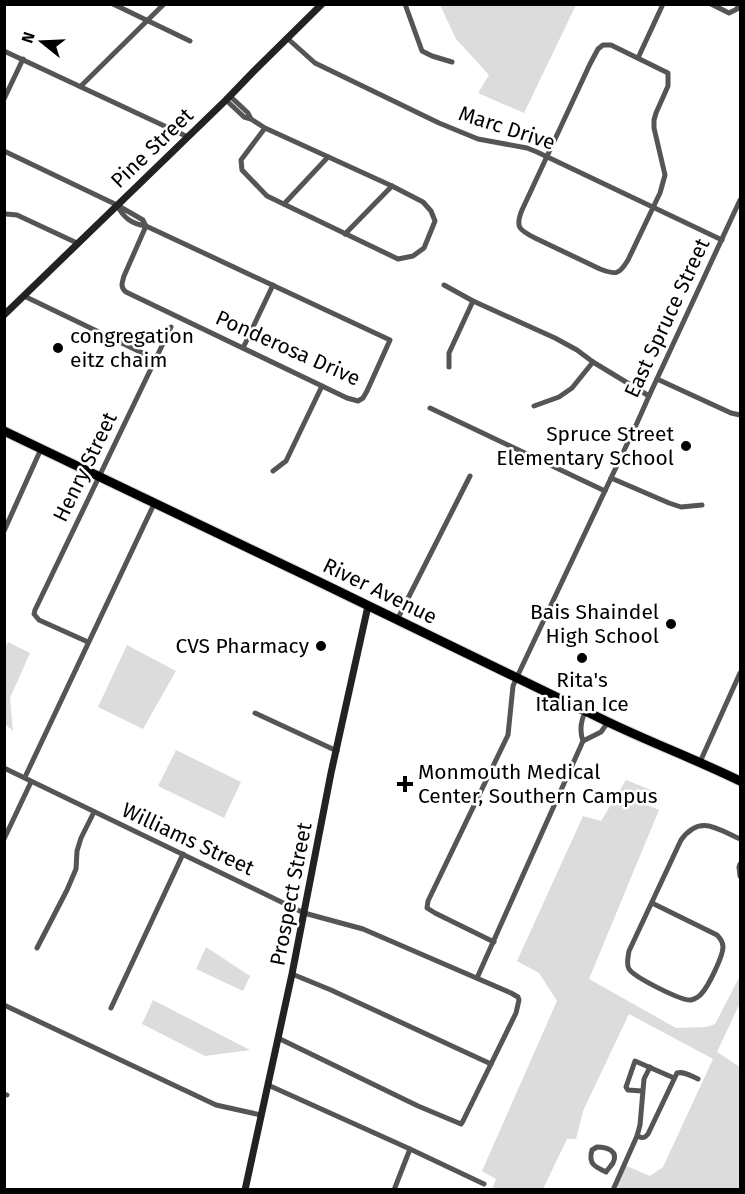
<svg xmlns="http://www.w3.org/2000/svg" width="745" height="1194" viewBox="0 0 745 1194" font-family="'Fira Sans',sans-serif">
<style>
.green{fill:#dcdcdc}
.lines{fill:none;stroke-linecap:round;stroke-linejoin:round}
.highway-casing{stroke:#dbdbdb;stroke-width:11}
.street{stroke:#555;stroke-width:5}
.secondary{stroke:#222;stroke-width:7}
.highway{stroke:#000;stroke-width:9}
.poi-dot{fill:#000;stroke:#fff;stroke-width:2}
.labels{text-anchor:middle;stroke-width:5;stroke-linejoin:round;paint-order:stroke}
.street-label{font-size:21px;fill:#000;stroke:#fff}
.poi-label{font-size:21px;fill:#000;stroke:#fff;text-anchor:end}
</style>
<rect width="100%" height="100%" fill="#fff"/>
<g class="green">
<polygon points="440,5 576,5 524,113 478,93 489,75 456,39"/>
<polygon points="8,642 30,653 10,698 13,731 5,724 4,650"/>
<polygon points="127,645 176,671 143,729 98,707"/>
<polygon points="176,750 241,782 224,818 158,786"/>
<polygon points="626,780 651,790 645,804 659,810 589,979 676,1028 706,1027 715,1024 740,976 740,1003 717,1052 740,1067 740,1189 624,1190 613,1185 622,1164 650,1176 663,1167 713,1059 629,1014 583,1111 576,1139 567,1139 543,1189 492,1189 496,1179 482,1171 557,1001 539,973 517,961 583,816 601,821"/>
<polygon points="206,947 250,976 243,991 196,969"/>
<polygon points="153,1000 250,1050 205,1056 142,1024"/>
</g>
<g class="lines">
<defs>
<path id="highway" d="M 4,431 C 206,527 407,624 608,722 C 652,743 697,760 740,781"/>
</defs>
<use href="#highway" class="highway-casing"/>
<g class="street">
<polyline points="113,4 190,41"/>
<polyline points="405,4 422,51 432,56 452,62"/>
<polyline points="711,4 729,13 737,9 739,4"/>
<polyline points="287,38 315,63 439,123 478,139 527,148 537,152 722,240"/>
<path d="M 603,45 L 611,45 L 668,73 L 668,86 L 656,113 L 654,120 L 654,128 L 665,175 L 660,193 L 628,260 C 619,275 616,275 600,269 L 535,238 C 519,230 515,227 522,210 L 590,64 L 598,49 Z"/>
<polyline points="4,51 188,137"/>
<polyline points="638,58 663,4"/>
<polyline points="81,86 164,4"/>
<polyline points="230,96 248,113 251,119"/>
<polyline points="4,99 23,59"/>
<polyline points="226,100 244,117 251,119 265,128 392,186 423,202 431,211 435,221 424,248 413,256 398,259 267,196 242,170 241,160 265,128"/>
<polyline points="4,151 117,205"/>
<polyline points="284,204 328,157"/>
<polyline points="6,214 17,215 77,243"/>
<path d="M 146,226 L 124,276 C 122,283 120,287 126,292 L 347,398 L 358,401 L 363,398 L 367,391 L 390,340 L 146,226 C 131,224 123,217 117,205 L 143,220 L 146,226"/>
<polyline points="345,234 392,186"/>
<polyline points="444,285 473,301 555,338 577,350 593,362 649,396"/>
<polyline points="24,296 155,359"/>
<polyline points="243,348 273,285"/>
<polyline points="449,367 449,353 473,301"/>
<polyline points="657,379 731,413 740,415"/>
<polyline points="534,406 559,397 572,388 593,362"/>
<polyline points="430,408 605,491"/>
<polyline points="273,471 286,461 322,386"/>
<polyline points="611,478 669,503 681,507 702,505"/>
<polyline points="4,531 41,449"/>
<polyline points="397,620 470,476"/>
<polyline points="88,642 39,620 34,614 35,610 171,327"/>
<polyline points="255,713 337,751"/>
<polyline points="583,741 601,732 608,722"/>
<polyline points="700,762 740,673"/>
<polyline points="4,768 304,913 363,929 511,993 518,997 519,1000 516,1013 463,1121 461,1124 418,1106 278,1038"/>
<polyline points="25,777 155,502"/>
<polyline points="4,839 31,782"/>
<polyline points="740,864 739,867 740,876"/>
<path d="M 652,903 L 717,935 C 720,938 723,942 723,947 C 723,956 709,985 702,993 C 699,997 695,999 691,1000 C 681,1001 634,977 629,969 C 626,964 628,958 629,951 L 681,840 C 700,814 717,829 740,839"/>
<polyline points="494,942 435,913 427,908 428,901 508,735 513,686 517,677 637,423 649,396 740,200"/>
<polyline points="37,948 67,890 76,869 77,851 81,838 94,812"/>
<polyline points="292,974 331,990 491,1064"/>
<path d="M 477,978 L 583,741 C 579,730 581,720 586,710"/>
<polyline points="4,1005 216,1105 261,1115"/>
<polyline points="111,1008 183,854"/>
<polyline points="268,1085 410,1149 484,1184"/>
<polyline points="642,1091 628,1090 626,1087 635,1061 674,1078"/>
<polyline points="4,1094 7,1095"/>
<path d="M 637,1136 C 642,1138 644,1139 648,1134 L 677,1073 C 684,1071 691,1076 698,1079"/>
<path d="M 597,1147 C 607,1147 619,1151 613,1163 C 611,1166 608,1169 606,1172 C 595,1167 588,1164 592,1150 Z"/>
<polyline points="394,1190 410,1149"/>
<polyline points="613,1190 637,1136 640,1125 644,1079 650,1067"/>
</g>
<g class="secondary">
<polyline points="4,315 226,100 254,71 322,4"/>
<polyline points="245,1190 292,974 331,773 368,606"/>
</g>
<use href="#highway" class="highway"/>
</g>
<g class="poi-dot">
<circle cx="58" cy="348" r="6"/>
<circle cx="686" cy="446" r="6"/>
<circle cx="671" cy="624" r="6"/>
<circle cx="321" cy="646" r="6"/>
<circle cx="582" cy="658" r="6"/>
<path d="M402 775h6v6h6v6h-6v6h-6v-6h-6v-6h6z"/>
</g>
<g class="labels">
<g class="street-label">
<text transform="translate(507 128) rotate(18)" y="7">Marc Drive</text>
<text transform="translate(152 148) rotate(-44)" y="7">Pine Street</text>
<text transform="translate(667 318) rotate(-65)" y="7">East Spruce Street</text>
<text transform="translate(288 348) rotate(24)" y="7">Ponderosa Drive</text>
<text transform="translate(85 467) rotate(-64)" y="7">Henry Street</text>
<text transform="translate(380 591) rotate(26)" y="7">River Avenue</text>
<text transform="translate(188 839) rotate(25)" y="7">Williams Street</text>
<text transform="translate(291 894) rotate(-79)" y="7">Prospect Street</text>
</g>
<g class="poi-label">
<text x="70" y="343" text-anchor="start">congregation<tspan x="70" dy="24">eitz chaim</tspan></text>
<text x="674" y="441">Spruce Street<tspan x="674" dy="24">Elementary School</tspan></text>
<text x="659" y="619">Bais Shaindel<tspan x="659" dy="24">High School</tspan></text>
<text x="309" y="653">CVS Pharmacy</text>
<text x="582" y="687" text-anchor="middle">Rita's<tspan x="582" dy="24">Italian Ice</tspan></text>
<text x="418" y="779" text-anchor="start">Monmouth Medical<tspan x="418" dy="24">Center, Southern Campus</tspan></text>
</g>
</g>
<rect width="745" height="1194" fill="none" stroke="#000000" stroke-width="12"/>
<g transform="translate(42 42) rotate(288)" stroke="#ffffff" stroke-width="4.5" paint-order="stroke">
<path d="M0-4.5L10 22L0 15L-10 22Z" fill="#000000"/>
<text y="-9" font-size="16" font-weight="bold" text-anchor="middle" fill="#000000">N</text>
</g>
</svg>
